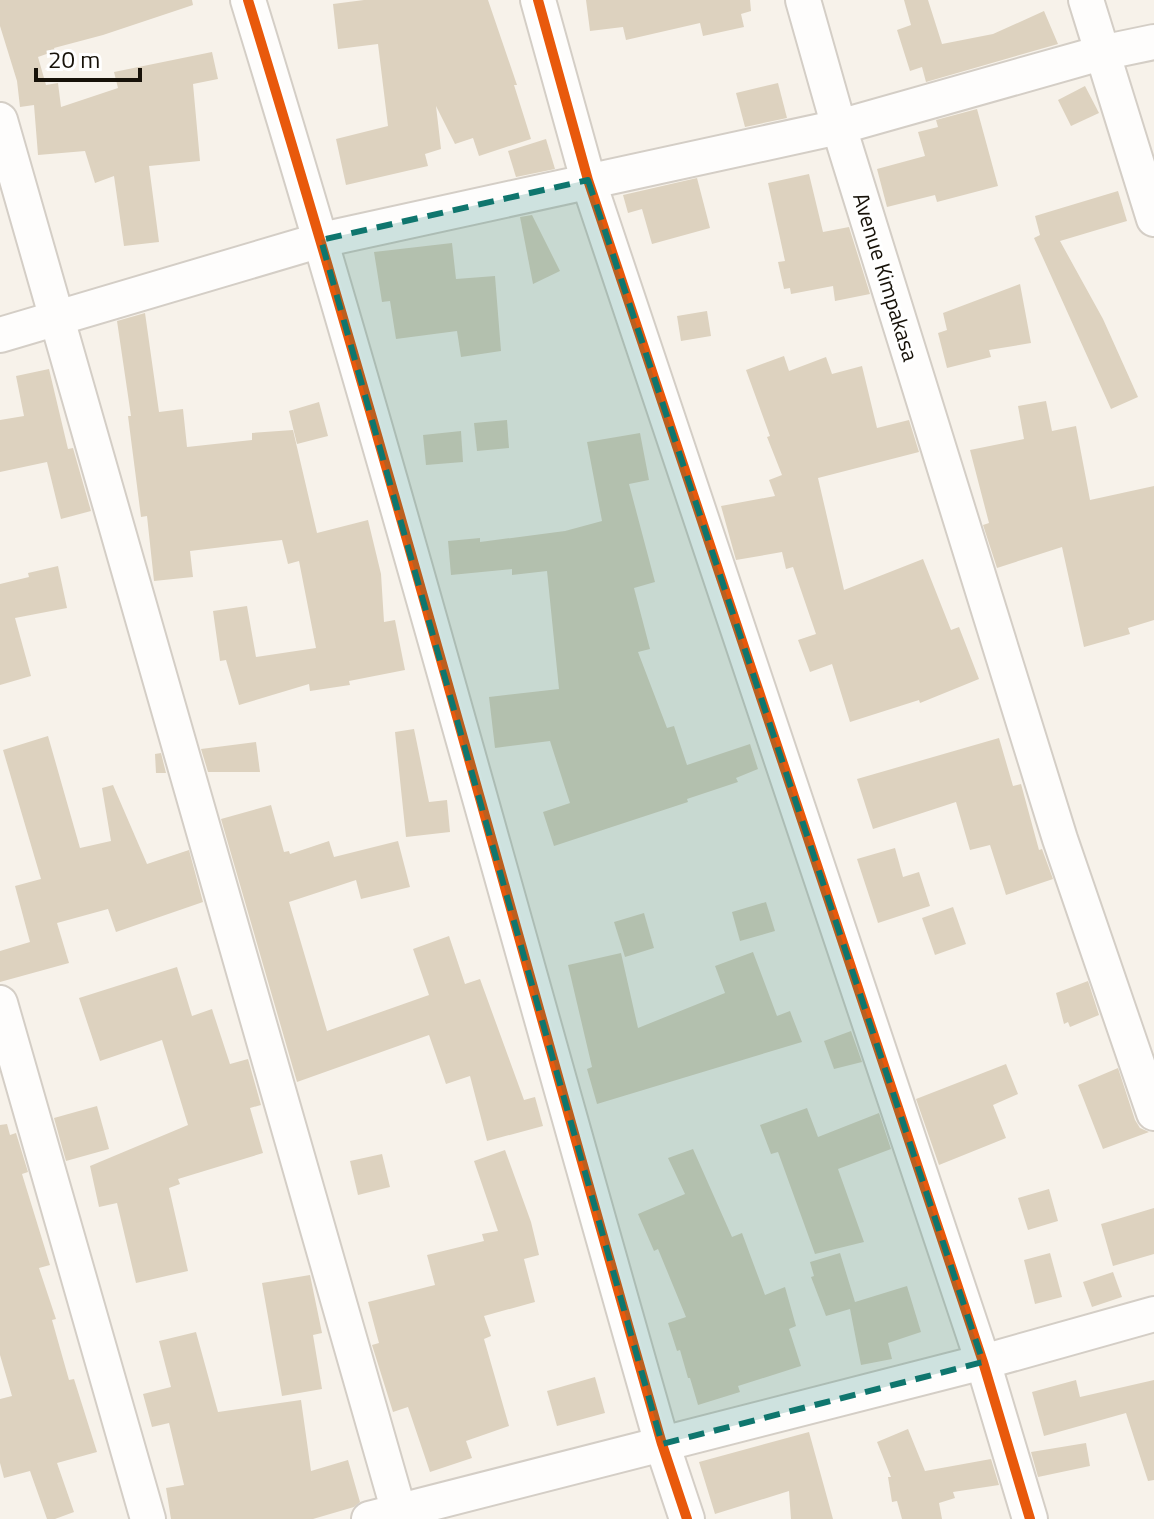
<svg xmlns="http://www.w3.org/2000/svg" width="1154" height="1519" viewBox="0 0 1154 1519" font-family="'Titillium Web',sans-serif">
<style>
.building{fill:#ddd2bf}
.lines{fill:none;stroke-linecap:round;stroke-linejoin:round}
.street-casing{stroke:#d4cec6;stroke-width:38}
.street{stroke:#fefdfc;stroke-width:34}
.cycleway-casing{stroke:#fff;stroke-width:15}
.cycleway{stroke:#e8590c;stroke-width:10}
.marked{fill:#0f766e;fill-opacity:0.2;stroke:#0f766e;stroke-width:6;stroke-dasharray:16 10;stroke-linejoin:round}
.labels{text-anchor:middle;stroke-width:6;stroke-linejoin:round;paint-order:stroke}
.street-label{font-size:22px;fill:#171209;stroke:#fff}
</style>
<rect width="100%" height="100%" fill="#f7f2ea"/>
<g class="building">
<polygon points="0,0 192,0 193,5 103,35 54,48 55,51 38,57 46,85 58,83 61,107 118,88 114,72 212,52 218,79 193,84 200,161 149,166 159,242 124,246 114,176 95,183 85,151 38,155 34,105 20,107 17,81 0,26"/>
<polygon points="364,0 488,0 517,85 514,85 531,139 479,156 473,138 455,144 436,106 441,149 425,154 428,166 346,185 336,139 388,126 378,44 338,49 333,4"/>
<polygon points="586,0 750,0 751,11 741,14 744,27 703,36 700,23 626,40 623,27 590,31"/>
<polygon points="904,0 928,0 942,44 993,34 1044,11 1058,44 926,82 922,67 910,71 897,30 911,25"/>
<polygon points="778,83 787,118 745,127 736,93"/>
<polygon points="1085,86 1099,113 1071,126 1058,100"/>
<polygon points="977,109 998,186 937,202 935,195 887,207 877,169 925,156 918,132 938,127 936,120"/>
<polygon points="546,139 555,169 516,177 508,151"/>
<polygon points="809,174 823,232 849,227 870,294 835,301 833,286 791,294 790,288 784,289 778,262 785,261 768,183"/>
<polygon points="697,178 710,228 652,244 642,209 628,213 623,195"/>
<polygon points="1118,191 1127,221 1060,241 1103,319 1138,397 1111,409 1034,238 1040,235 1035,216"/>
<polygon points="532,215 560,271 533,284 520,217"/>
<polygon points="452,243 456,279 495,276 501,351 461,357 457,331 396,339 390,301 382,302 374,252"/>
<polygon points="1020,284 1031,343 989,350 991,357 947,368 938,333 947,330 943,313"/>
<polygon points="707,311 711,336 681,341 677,316"/>
<polygon points="145,313 159,412 183,409 187,447 252,440 252,433 293,430 317,533 368,520 381,574 384,622 395,620 405,670 349,681 350,685 310,691 309,684 239,705 226,660 220,661 213,611 247,606 256,657 316,648 299,561 288,564 282,540 190,551 193,577 154,581 147,516 141,517 128,416 131,416 117,321"/>
<polygon points="784,356 789,371 826,357 832,374 862,366 877,428 909,420 919,452 818,478 844,590 923,559 951,630 959,627 979,679 920,703 919,700 850,722 832,664 810,672 798,640 816,634 793,567 786,569 782,552 736,560 721,506 775,496 769,480 782,475 767,437 770,436 746,370"/>
<polygon points="49,369 68,449 73,448 91,511 61,519 47,462 0,472 0,420 24,416 16,376"/>
<polygon points="1046,401 1052,431 1076,426 1090,500 1154,486 1154,620 1128,628 1130,634 1084,647 1062,547 997,568 983,525 989,523 970,450 1024,439 1018,406"/>
<polygon points="319,402 328,436 297,444 289,411"/>
<polygon points="507,420 509,448 477,451 474,423"/>
<polygon points="461,431 463,462 426,465 423,435"/>
<polygon points="640,433 649,480 629,484 655,582 634,588 650,649 638,652 667,728 674,726 687,765 750,744 758,769 736,778 738,782 687,799 688,802 554,846 543,812 570,803 550,741 495,748 489,697 559,689 547,571 512,575 512,569 451,575 448,541 480,538 480,542 565,531 602,521 587,442"/>
<polygon points="58,566 67,608 15,618 31,676 0,685 0,584 29,577 28,573"/>
<polygon points="414,729 429,802 447,800 450,832 406,837 395,732"/>
<polygon points="48,736 80,848 111,841 102,788 113,785 147,864 189,850 203,902 116,932 108,909 57,923 69,963 0,982 0,951 30,942 15,886 41,879 3,750"/>
<polygon points="999,738 1013,786 1021,784 1039,850 1042,849 1053,879 1006,895 990,845 970,850 956,802 873,829 857,779"/>
<polygon points="256,742 260,772 208,772 201,749"/>
<polygon points="161,753 166,773 156,773 155,754"/>
<polygon points="271,805 284,852 289,851 290,854 329,841 334,857 398,841 410,887 361,899 356,880 289,902 327,1031 429,995 413,949 449,936 465,984 480,979 524,1100 535,1097 543,1126 487,1141 470,1076 446,1084 429,1035 297,1082 221,819"/>
<polygon points="895,848 903,877 919,872 930,906 878,923 857,859"/>
<polygon points="766,902 775,931 740,941 732,912"/>
<polygon points="953,907 966,944 935,955 922,918"/>
<polygon points="644,913 654,948 625,957 614,922"/>
<polygon points="753,952 777,1016 790,1011 802,1042 597,1104 587,1069 592,1067 568,965 621,953 638,1028 725,993 715,966"/>
<polygon points="177,967 192,1016 212,1009 230,1064 248,1059 261,1105 250,1108 263,1153 178,1179 180,1184 169,1188 188,1271 136,1283 117,1203 99,1207 90,1166 188,1125 162,1040 100,1061 79,998"/>
<polygon points="1088,981 1099,1015 1070,1027 1068,1022 1064,1024 1056,993"/>
<polygon points="851,1031 862,1062 834,1069 824,1041"/>
<polygon points="1006,1064 1018,1094 993,1105 1006,1138 939,1165 916,1099"/>
<polygon points="1118,1068 1135,1120 1140,1128 1149,1132 1103,1149 1078,1085"/>
<polygon points="97,1106 109,1149 66,1161 54,1118"/>
<polygon points="807,1108 818,1137 879,1113 891,1149 838,1169 864,1242 815,1254 778,1152 771,1154 760,1125"/>
<polygon points="7,1124 10,1135 16,1133 28,1172 22,1174 50,1265 39,1268 56,1319 52,1320 69,1380 74,1379 97,1452 57,1463 74,1512 55,1519 47,1519 30,1471 4,1478 0,1463 0,1399 12,1396 0,1355 0,1125"/>
<polygon points="693,1149 732,1237 742,1233 765,1295 785,1287 796,1326 789,1329 801,1366 738,1386 740,1392 698,1405 690,1378 688,1378 680,1350 677,1351 668,1323 686,1317 658,1249 654,1251 638,1214 685,1194 668,1158"/>
<polygon points="505,1150 531,1222 539,1255 524,1259 535,1302 484,1316 491,1336 484,1339 509,1426 466,1441 472,1458 430,1472 408,1407 393,1412 372,1345 379,1343 368,1302 435,1285 427,1255 484,1241 482,1234 498,1231 474,1161"/>
<polygon points="382,1154 390,1187 358,1195 350,1161"/>
<polygon points="1049,1189 1058,1221 1028,1230 1018,1198"/>
<polygon points="1154,1208 1154,1254 1113,1266 1101,1224"/>
<polygon points="840,1253 855,1302 907,1286 921,1332 888,1343 892,1359 861,1365 850,1309 826,1316 811,1277 814,1276 810,1262"/>
<polygon points="1050,1253 1062,1297 1035,1304 1024,1260"/>
<polygon points="1113,1272 1122,1297 1092,1307 1083,1282"/>
<polygon points="310,1275 322,1333 313,1335 322,1389 282,1396 262,1283"/>
<polygon points="196,1332 218,1412 301,1400 311,1471 348,1460 360,1502 354,1507 313,1519 171,1519 166,1488 184,1485 169,1423 152,1427 143,1394 171,1387 159,1341"/>
<polygon points="595,1377 605,1413 557,1426 547,1391"/>
<polygon points="1076,1380 1080,1397 1154,1380 1154,1480 1148,1481 1126,1413 1044,1436 1032,1392"/>
<polygon points="908,1429 925,1471 991,1459 999,1485 953,1492 955,1498 939,1503 942,1519 902,1519 897,1501 892,1502 888,1477 891,1477 877,1442"/>
<polygon points="809,1432 833,1519 791,1519 789,1491 715,1514 699,1462"/>
<polygon points="1086,1443 1090,1466 1038,1477 1031,1452"/>
</g>
<g class="lines">
<defs>
<g id="street">
<path d="M 248,0 C 395,479 524,963 662,1444 L 687,1519"/>
<polyline points="538,0 588,180 983,1362 1030,1519"/>
<polyline points="803,0 839,127 1060,839 1154,1113"/>
<polyline points="1086,0 1154,219"/>
<polyline points="0,120 401,1519"/>
<polyline points="0,335 321,240 839,127 1101,53 1154,42"/>
<polyline points="0,1003 148,1519"/>
<polyline points="369,1519 983,1362 1154,1314"/>
</g>
</defs>
<use href="#street" class="street-casing"/>
<use href="#street" class="street"/>
<defs>
<g id="cycleway">
<path d="M 248,0 C 395,479 524,963 662,1444 L 687,1519"/>
<polyline points="538,0 588,180 983,1362 1030,1519"/>
</g>
</defs>
<use href="#cycleway" class="cycleway-casing"/>
<use href="#cycleway" class="cycleway"/>
</g>
<path class="marked" d="M 588,180 L 983,1362 L 662,1444 L 321,240 Z"/>
<g class="labels">
<g class="street-label">
<text transform="translate(886 277) rotate(73)" y="8">Avenue Kimpakasa</text>
</g>
</g>
<path d="M36 68v12h104v-12" fill="none" stroke="#171209" stroke-width="4"/>
<text x="48" y="68" font-size="24" fill="#171209" stroke="#ffffff" stroke-width="6" paint-order="stroke">20 m</text>
</svg>
